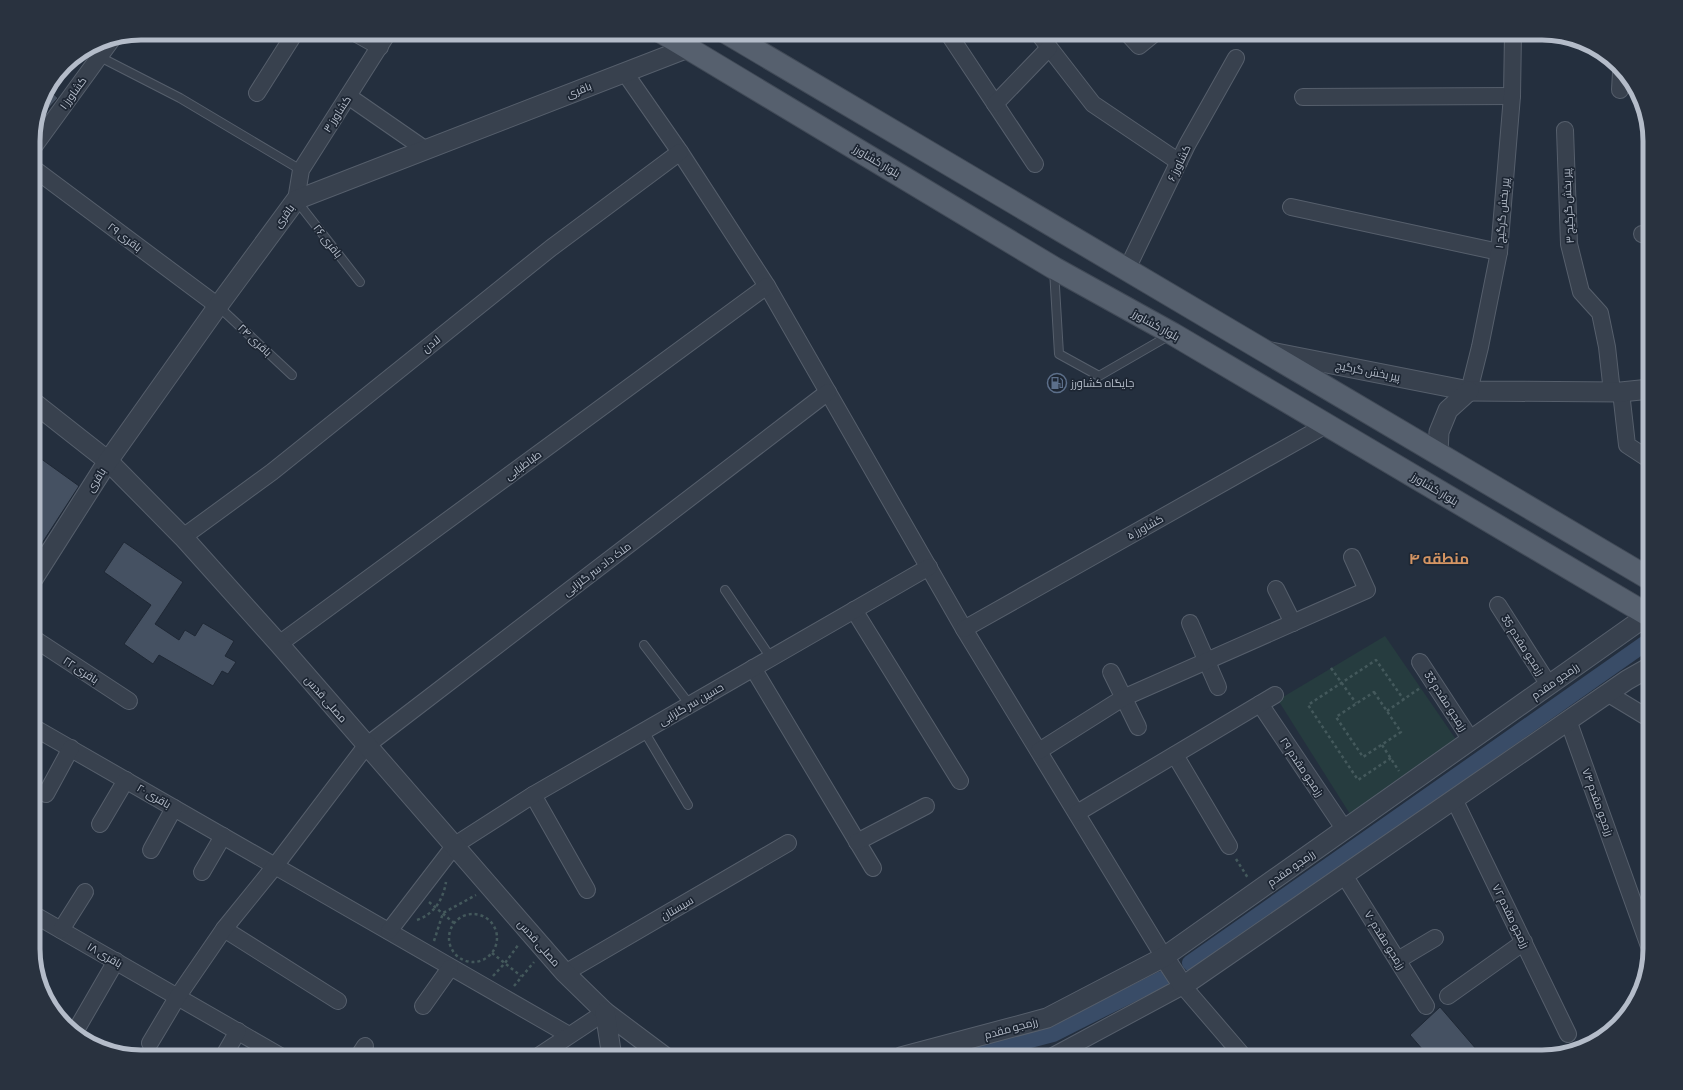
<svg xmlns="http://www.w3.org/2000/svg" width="1683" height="1090" viewBox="0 0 1683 1090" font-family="Manrope,Cairo,sans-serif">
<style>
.green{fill:#263c3f}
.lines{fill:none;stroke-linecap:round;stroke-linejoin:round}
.canal{stroke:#394c67;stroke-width:16}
.building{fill:#455162;stroke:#1f2835}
.service-casing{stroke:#565f6c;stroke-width:10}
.minor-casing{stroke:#565f6c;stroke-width:18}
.tertiary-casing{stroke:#565f6c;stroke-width:21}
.primary-casing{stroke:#414a57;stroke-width:24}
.path{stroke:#44595c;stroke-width:2.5;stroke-dasharray:3 3;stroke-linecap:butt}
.service{stroke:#38414e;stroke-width:8}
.minor{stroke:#38414e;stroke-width:16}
.tertiary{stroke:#38414e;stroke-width:19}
.primary{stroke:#56606e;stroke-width:22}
.labels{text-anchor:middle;stroke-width:3.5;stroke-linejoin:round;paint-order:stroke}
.street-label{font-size:11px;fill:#b4bcc9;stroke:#1d2633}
.poi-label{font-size:11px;fill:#b4bcc9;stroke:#1d2633;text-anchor:start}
.district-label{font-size:15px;font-weight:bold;fill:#d59563;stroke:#1d2633}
.rim{fill:none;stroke:#b4bcc9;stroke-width:5}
</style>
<rect width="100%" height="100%" fill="#242f3e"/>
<polygon class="green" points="1385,636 1457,741 1350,814 1278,700"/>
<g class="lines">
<g class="canal">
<polyline points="1190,963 1650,640"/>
<polyline points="966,1057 1053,1034 1162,979"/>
</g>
</g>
<g class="building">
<polygon points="48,89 58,98 36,122 41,99"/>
<polygon points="33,453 79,486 33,557"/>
<polygon points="124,542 183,582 155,624 179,640 185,630 195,636 203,623 234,641 225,656 236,662 228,674 222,671 213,686 159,655 153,664 124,644 151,605 104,572"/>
<polygon points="1440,1007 1483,1057 1429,1057 1410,1035"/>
</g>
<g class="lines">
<defs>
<g id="service">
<polyline points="100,57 180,98 301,170"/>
<polyline points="296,200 360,282"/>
<polyline points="1054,270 1059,354 1099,376 1170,335"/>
<polyline points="218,306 292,375"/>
<polyline points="725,590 771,658"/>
<polyline points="644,645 690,705"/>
<polyline points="644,731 688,805"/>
</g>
<g id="minor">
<polyline points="355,33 380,47"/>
<polyline points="948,33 1035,164"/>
<polyline points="1038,33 1093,104 1179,162"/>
<polyline points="1127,33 1139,46 1155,33"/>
<polyline points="625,73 680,152 767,286 964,629 1164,957"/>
<polyline points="1620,90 1621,72"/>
<polyline points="257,93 295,33"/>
<polyline points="348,96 426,150"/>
<polyline points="1303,97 1512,96"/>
<polyline points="995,104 1049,48"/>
<polyline points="1565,130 1569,244 1581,292 1600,313 1607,347 1612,392"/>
<polyline points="33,148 113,38"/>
<polyline points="33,168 218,306"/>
<polyline points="296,200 301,170 388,33"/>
<polyline points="1291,207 1499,252"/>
<polyline points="1642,234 1650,237"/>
<polyline points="1127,269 1187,145 1236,58"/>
<polyline points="1469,391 1480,347 1499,252 1512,96 1513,33"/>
<polyline points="1621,392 1627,445 1650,460"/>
<polyline points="183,537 272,472 551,248 680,152"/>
<polyline points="1276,589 1293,623"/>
<polyline points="1498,605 1549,685"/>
<polyline points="854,610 960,781"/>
<polyline points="1190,623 1218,687"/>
<polyline points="964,629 1326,425"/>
<polyline points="33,638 129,701"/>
<polyline points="279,644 767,286"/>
<polyline points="1420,662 1471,740"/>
<polyline points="753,668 873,868"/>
<polyline points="1111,672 1138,727"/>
<polyline points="1607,693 1650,719"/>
<polyline points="1260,704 1345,830"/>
<polyline points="1568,720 1650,949"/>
<polyline points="33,727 569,1035"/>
<polyline points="1039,751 1123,698 1367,590 1352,557"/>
<polyline points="1175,755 1229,846"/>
<polyline points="46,794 71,748"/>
<polyline points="533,795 587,890"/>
<polyline points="1454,799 1568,1034"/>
<polyline points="1077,813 1275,695"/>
<polyline points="100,824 126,780"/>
<polyline points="857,842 926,806"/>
<polyline points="151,850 174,808"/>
<polyline points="202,872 223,836"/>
<polyline points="1344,875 1426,1006"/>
<polyline points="33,914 282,1057"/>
<polyline points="224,929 338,1001"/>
<polyline points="61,930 85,892"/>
<polyline points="389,931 455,845 533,795 929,567"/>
<polyline points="1398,960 1435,938"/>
<polyline points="565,973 788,843"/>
<polyline points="1448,996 1524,942"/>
<polyline points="423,1006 450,968"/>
<polyline points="75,1032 116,961"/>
<polyline points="150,1043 178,996 224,929 275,866 366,746 828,392"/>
<polyline points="223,1057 238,1031"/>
<polyline points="358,1057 365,1046"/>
<polyline points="537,1057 605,1012"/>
<polyline points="1051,1057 1183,986 1244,1057"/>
</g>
<g id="tertiary">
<polyline points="1271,352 1469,391 1621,392 1650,389"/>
<polyline points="33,402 108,461 183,537 279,644 565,973 605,1012 665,1057"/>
<polyline points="1438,453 1439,432 1448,410 1469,391"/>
<polyline points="33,579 108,461 218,306 296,200 688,48"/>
<polyline points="1164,957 1183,986 1627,680 1650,667"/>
<polyline points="605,1012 612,1057"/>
<polyline points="901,1057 1047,1018 1164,957 1648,615"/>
</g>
<g id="primary">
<polyline points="663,33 1054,268 1173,334 1650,616"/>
<polyline points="727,33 1650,579"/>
</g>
</defs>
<use href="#service" class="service-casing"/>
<use href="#minor" class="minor-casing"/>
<use href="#tertiary" class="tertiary-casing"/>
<use href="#primary" class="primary-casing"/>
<g class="path">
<polyline points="1331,668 1356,703"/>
<polygon points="1374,692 1401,732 1363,757 1336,717"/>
<polyline points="1387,711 1420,688"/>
<polyline points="1382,745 1399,771"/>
<polyline points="1391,758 1358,780 1308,705 1376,660 1404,700"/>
<polyline points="1236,859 1248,878"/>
<polyline points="429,902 454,923"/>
<circle cx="473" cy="938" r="24"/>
<path d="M 417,920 C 434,914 443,900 446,882"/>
<polyline points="434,941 443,913 476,895"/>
<polyline points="492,953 521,976"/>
<polyline points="493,976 505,963 519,944"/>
<polyline points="514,986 534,962"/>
</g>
<use href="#service" class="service"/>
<use href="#minor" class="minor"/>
<use href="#tertiary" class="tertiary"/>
<use href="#primary" class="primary"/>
</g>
<defs>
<symbol id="fuel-ring" viewBox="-11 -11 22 22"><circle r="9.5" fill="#1d2633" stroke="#5c6f8a" stroke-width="1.5"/><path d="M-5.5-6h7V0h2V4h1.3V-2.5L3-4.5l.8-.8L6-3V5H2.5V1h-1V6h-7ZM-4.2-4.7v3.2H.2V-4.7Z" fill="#5c6f8a"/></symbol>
</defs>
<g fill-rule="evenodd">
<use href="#fuel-ring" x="1046" y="372" width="22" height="22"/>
</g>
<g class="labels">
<g class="street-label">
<text transform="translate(579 90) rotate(-21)" y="4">باقری</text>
<text transform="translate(73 93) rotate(-54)" y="4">کشاورز ۱</text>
<text transform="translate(337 114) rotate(-57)" y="4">کشاورز ۳</text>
<text transform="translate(877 161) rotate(31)" y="4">بلوار کشاورز</text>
<text transform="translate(1179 163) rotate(-64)" y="4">کشاورز ۶</text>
<text transform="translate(1568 206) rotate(-93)" y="4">پیر بخش گرگیج ۳</text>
<text transform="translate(1502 213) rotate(-85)" y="4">پیر بخش گرگیج ۱</text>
<text transform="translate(284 216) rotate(-54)" y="4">باقری</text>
<text transform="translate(125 237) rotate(37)" y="4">باقری ۲۹</text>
<text transform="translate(328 241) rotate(52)" y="4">باقری ۲۶</text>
<text transform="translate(1156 325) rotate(29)" y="4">بلوار کشاورز</text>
<text transform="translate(255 340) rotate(43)" y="4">باقری ۲۴</text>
<text transform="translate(431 344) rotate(-39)" y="4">لادن</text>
<text transform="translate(1368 371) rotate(11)" y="4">پیر بخش گرگیج</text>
<text transform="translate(523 465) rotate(-36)" y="4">طباطبایی</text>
<text transform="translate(96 480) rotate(-58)" y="4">باقری</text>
<text transform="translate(1435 489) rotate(31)" y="4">بلوار کشاورز</text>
<text transform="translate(1145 527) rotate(-29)" y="4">کشاورز ۵</text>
<text transform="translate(597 569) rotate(-37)" y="4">ملک داد سر گلزایی</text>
<text transform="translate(1523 645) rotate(57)" y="4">رزمجو مقدم 35</text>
<text transform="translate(81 670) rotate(33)" y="4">باقری ۲۲</text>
<text transform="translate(1555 681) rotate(-35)" y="4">رزمجو مقدم</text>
<text transform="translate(326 699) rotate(49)" y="4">مصلی قدس</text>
<text transform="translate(1446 701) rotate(57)" y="4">رزمجو مقدم 33</text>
<text transform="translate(691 704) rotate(-30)" y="4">حسین سر گلزایی</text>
<text transform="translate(1302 767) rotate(56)" y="4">رزمجو مقدم ۲۹</text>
<text transform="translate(154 796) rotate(30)" y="4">باقری ۲۰</text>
<text transform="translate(1598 802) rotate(70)" y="4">رزمجو مقدم ۷۴</text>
<text transform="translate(1291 868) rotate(-35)" y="4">رزمجو مقدم</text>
<text transform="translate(677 908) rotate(-30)" y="4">سیستان</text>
<text transform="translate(1511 916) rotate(64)" y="4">رزمجو مقدم ۷۲</text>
<text transform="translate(1385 940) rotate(58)" y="4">رزمجو مقدم ۷۰</text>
<text transform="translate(539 943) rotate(49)" y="4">مصلی قدس</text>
<text transform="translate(105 955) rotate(30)" y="4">باقری ۱۸</text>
<text transform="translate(1011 1028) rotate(-15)" y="4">رزمجو مقدم</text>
</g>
<g class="poi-label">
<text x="1071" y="387">جایگاه کشاورز</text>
</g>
<g class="district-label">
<text x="1439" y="564">منطقه ۴</text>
</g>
</g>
<path d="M0 0H1683V1090H0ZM141 40H1542A101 101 0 0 1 1643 141V949A101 101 0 0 1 1542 1050H141A101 101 0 0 1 40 949V141A101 101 0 0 1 141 40Z" fill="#29323f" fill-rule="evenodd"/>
<path class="rim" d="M141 40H1542A101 101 0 0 1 1643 141V949A101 101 0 0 1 1542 1050H141A101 101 0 0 1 40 949V141A101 101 0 0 1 141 40Z"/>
</svg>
